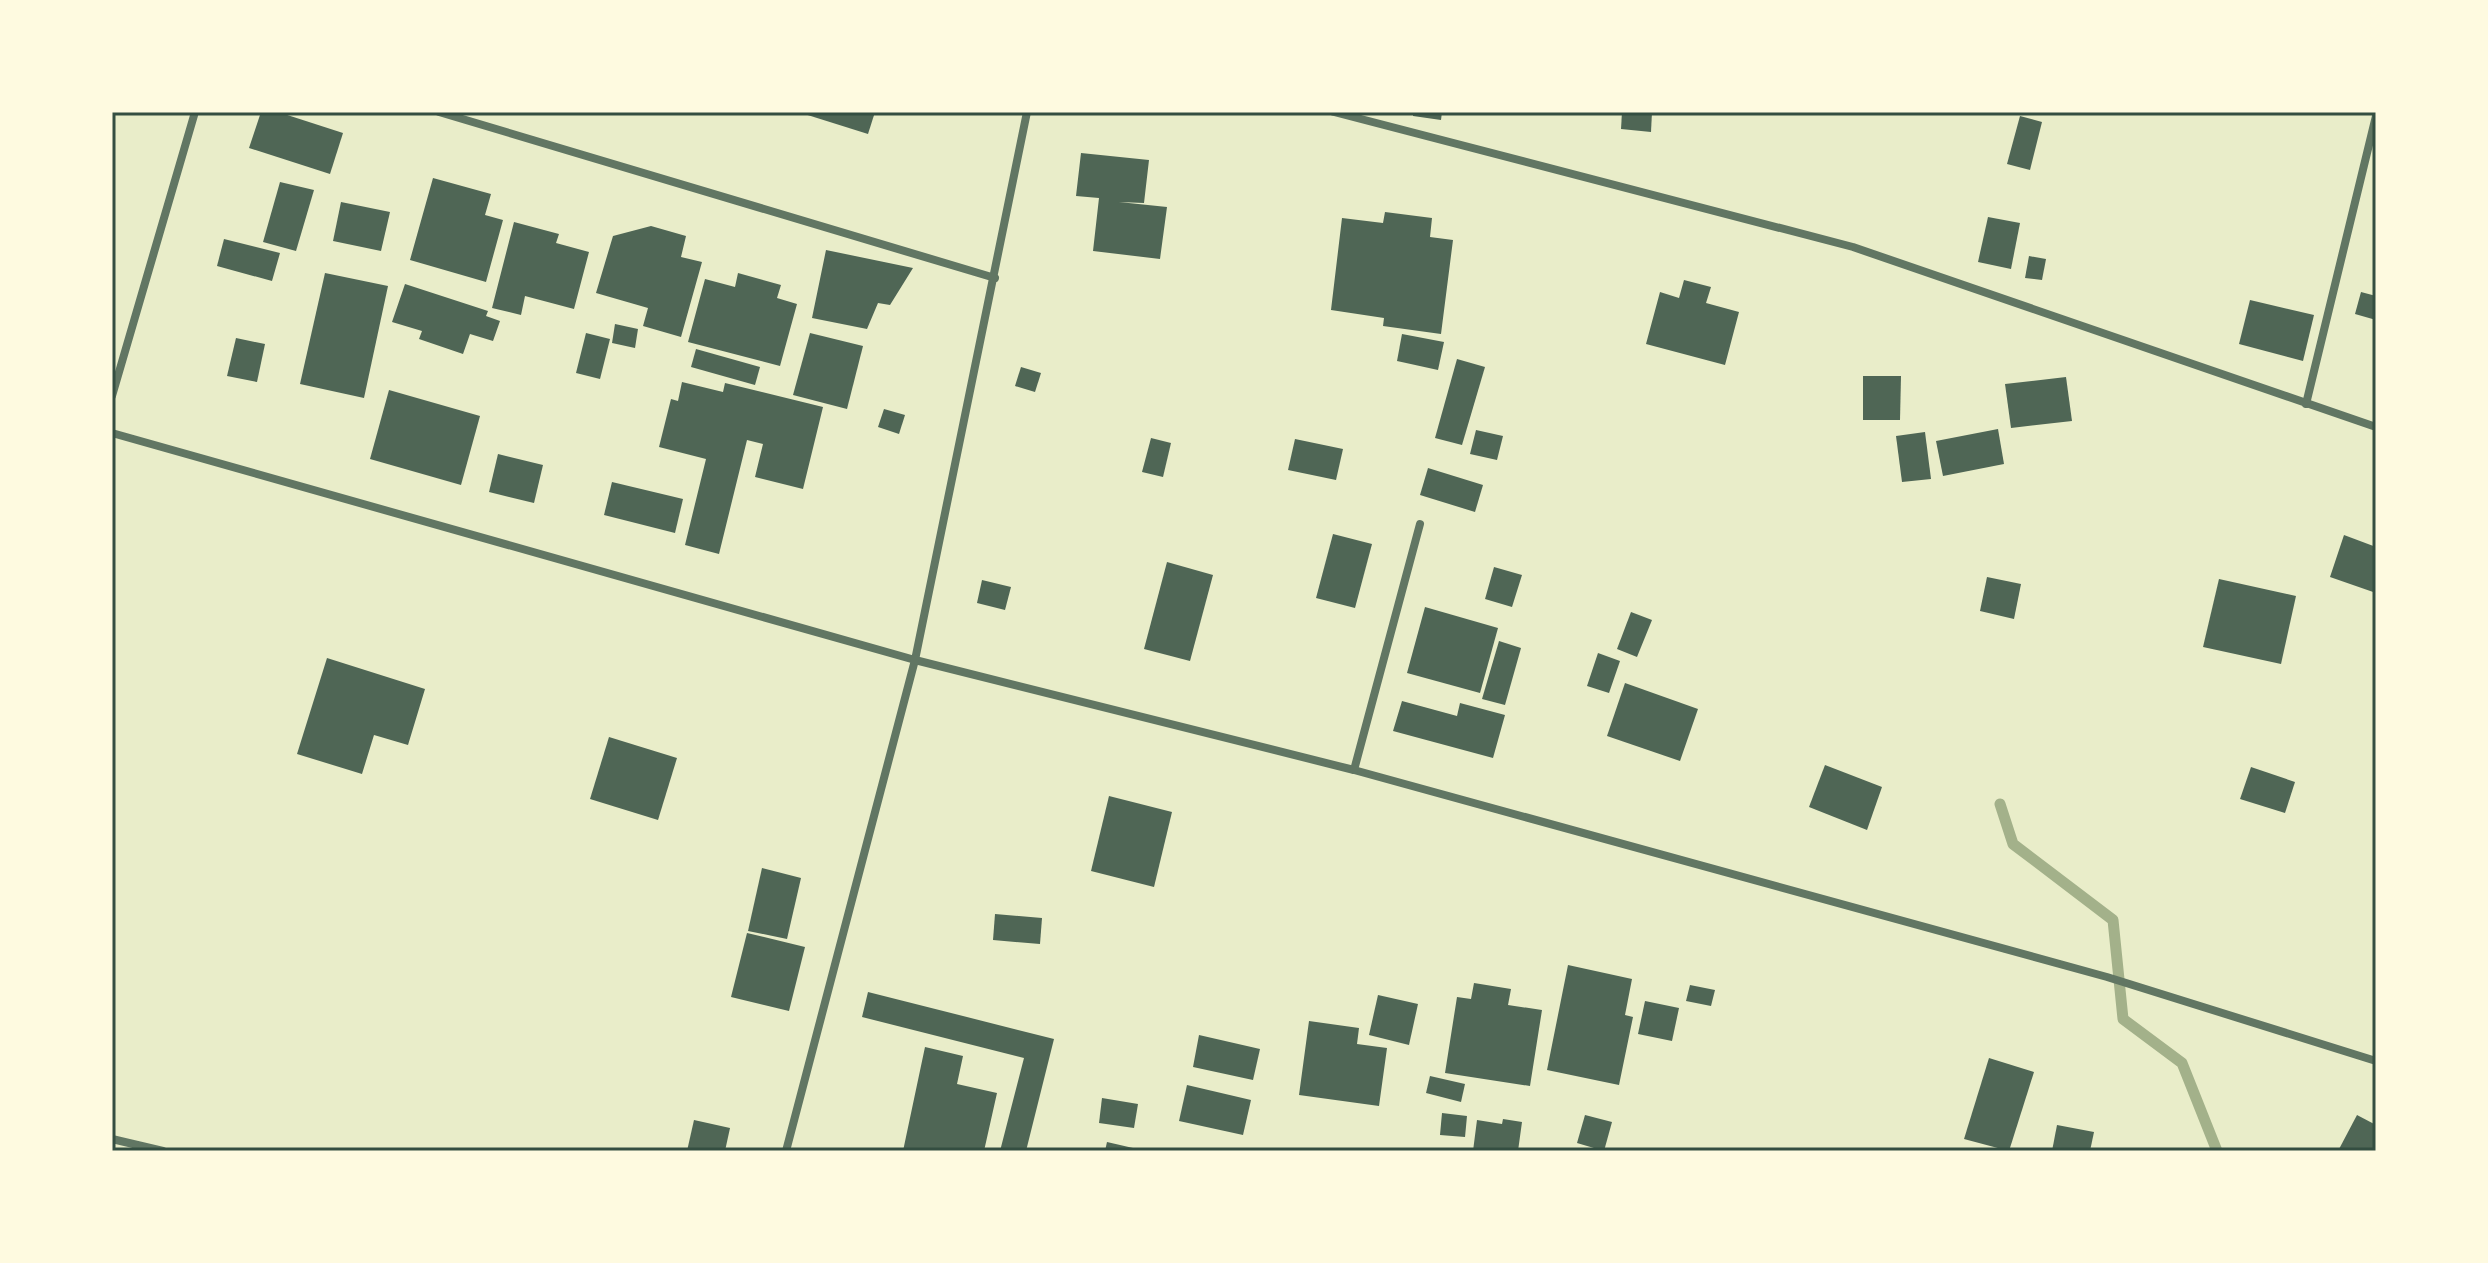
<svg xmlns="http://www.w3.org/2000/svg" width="2488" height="1263" viewBox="0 0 2488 1263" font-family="'Golos Text',sans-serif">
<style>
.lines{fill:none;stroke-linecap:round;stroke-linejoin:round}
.stream{stroke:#a3b18a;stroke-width:11}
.building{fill:#4f6655}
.minor{stroke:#617663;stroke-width:8}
.neatline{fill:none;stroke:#344e41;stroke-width:3}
</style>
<rect width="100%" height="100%" fill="#e9edc9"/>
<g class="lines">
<polyline class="stream" points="2000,804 2013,844 2113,920 2123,1019 2182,1063 2217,1151"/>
</g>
<g class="building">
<polygon points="261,112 278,112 343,133 330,174 249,148"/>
<polygon points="798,112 875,112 868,134"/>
<polygon points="1413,112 1442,112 1441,120 1413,116"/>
<polygon points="1622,112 1652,112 1651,132 1621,129"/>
<polygon points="2020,116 2042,122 2030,170 2007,164"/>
<polygon points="1081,153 1149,160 1144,203 1119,202 1167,207 1160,259 1093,251 1099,198 1076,196"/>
<polygon points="433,178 491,194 485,215 503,220 486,282 410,260"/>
<polygon points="280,182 314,190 296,251 263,242"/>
<polygon points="341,202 390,212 381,251 333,241"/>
<polygon points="1385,212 1432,218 1430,237 1453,240 1441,334 1383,326 1384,318 1331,310 1342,218 1383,223"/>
<polygon points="1988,217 2020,223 2011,269 1978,262"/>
<polygon points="514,222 559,234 556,243 589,252 574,309 525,296 521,315 492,308"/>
<polygon points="651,226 686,236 681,257 702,262 681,337 643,326 648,308 596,293 613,236"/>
<polygon points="224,239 280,253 272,281 217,266"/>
<polygon points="826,250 913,268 890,305 878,303 867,329 812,318"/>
<polygon points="2029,256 2046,259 2042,280 2025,278"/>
<polygon points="325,273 388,286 364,398 300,384"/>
<polygon points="738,273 781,285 777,298 797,304 780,366 688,342 705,279 735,287"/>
<polygon points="1684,280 1711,287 1706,303 1739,312 1725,365 1646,344 1660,292 1679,298"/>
<polygon points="405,284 488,311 486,316 500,321 493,341 470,334 463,354 419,339 422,331 392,322"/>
<polygon points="2361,292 2376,296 2376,320 2355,314"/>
<polygon points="2250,300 2314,315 2303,361 2239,344"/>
<polygon points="615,324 638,329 635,348 612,343"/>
<polygon points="586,333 610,339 600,379 576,373"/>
<polygon points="810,333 863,346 847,409 793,395"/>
<polygon points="1402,334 1444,342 1438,370 1397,361"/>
<polygon points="236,338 265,344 257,382 227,376"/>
<polygon points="696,349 760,367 755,385 691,367"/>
<polygon points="1457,359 1485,367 1462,445 1435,438"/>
<polygon points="1021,367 1041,373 1035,392 1015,386"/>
<polygon points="1863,376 1901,376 1900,420 1863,420"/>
<polygon points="2066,377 2072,421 2011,428 2005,384"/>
<polygon points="682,382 723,392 725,383 823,407 803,489 755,477 763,444 747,440 719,554 685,545 706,459 659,447 671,399 678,401"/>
<polygon points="389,390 480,416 461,485 370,459"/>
<polygon points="884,409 905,415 899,434 878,427"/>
<polygon points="1998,429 2004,464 1943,476 1936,441"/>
<polygon points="1476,430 1503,436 1497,460 1470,454"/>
<polygon points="1925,432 1931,479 1902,482 1896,436"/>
<polygon points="1151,438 1171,443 1163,477 1142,472"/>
<polygon points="1295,439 1343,449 1336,480 1288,470"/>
<polygon points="498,454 543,465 534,503 489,492"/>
<polygon points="1428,468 1483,485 1475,512 1420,495"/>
<polygon points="612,482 683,499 675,533 604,515"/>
<polygon points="1333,534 1372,544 1355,608 1316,598"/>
<polygon points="2344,535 2376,547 2376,593 2330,577"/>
<polygon points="1167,562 1213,575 1190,661 1144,649"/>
<polygon points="1494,567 1522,575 1512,607 1485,599"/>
<polygon points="1987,577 2021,584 2014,619 1980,611"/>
<polygon points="2219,579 2296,596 2281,664 2203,647"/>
<polygon points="982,580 1011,587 1005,610 977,603"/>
<polygon points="1425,607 1498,628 1480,693 1407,673"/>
<polygon points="1631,612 1652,620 1637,657 1617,649"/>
<polygon points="1499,641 1521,648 1505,705 1482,699"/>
<polygon points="1598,653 1620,661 1609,693 1587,686"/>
<polygon points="327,658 425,689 408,745 374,735 362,774 297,754"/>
<polygon points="1625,683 1698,709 1680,761 1607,736"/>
<polygon points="1402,701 1457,716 1460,703 1505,715 1493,758 1393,731"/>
<polygon points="609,737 677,758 658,820 590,799"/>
<polygon points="1825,765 1882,787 1867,830 1809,807"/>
<polygon points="2251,767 2295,782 2285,813 2240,799"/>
<polygon points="1109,796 1172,812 1154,887 1091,871"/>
<polygon points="762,868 801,878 787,939 748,931"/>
<polygon points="995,914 1042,918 1040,944 993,940"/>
<polygon points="747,933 805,947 789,1011 731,997"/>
<polygon points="1568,965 1632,979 1625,1015 1633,1017 1619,1085 1547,1070"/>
<polygon points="1474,983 1511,989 1508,1005 1542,1010 1530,1086 1445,1073 1457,997 1471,999"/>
<polygon points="1690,985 1715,990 1711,1006 1686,1001"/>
<polygon points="868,992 1054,1039 1026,1151 1000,1151 1024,1058 862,1017"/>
<polygon points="1378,995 1418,1004 1409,1045 1369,1035"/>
<polygon points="1645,1001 1679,1008 1672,1041 1638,1034"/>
<polygon points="1309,1021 1359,1028 1357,1044 1387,1048 1379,1106 1299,1095"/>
<polygon points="1199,1035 1260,1049 1253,1080 1193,1067"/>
<polygon points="925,1047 963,1056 957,1084 997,1093 984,1151 903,1151"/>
<polygon points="1989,1058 2034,1072 2009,1151 1964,1139"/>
<polygon points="1430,1076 1465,1084 1461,1102 1426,1093"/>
<polygon points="1187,1085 1251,1100 1243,1135 1179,1121"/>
<polygon points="1102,1098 1138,1104 1134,1128 1099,1123"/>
<polygon points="1442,1113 1467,1116 1465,1137 1440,1135"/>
<polygon points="1585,1115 1612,1122 1604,1151 1577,1143"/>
<polygon points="2357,1115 2376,1125 2376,1151 2338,1151"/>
<polygon points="1503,1119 1522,1122 1518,1151 1473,1151 1477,1120 1502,1124"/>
<polygon points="694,1120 730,1128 725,1151 687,1151"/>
<polygon points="2057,1125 2094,1132 2090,1151 2052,1151"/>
<polygon points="1107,1142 1133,1148 1132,1151 1105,1151"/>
</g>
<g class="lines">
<g class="minor">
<polyline points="439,112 995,278"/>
<polyline points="1334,112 1853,247 2376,427"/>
<polyline points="112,396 195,112"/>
<polyline points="2306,404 2376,116"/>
<polyline points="112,433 915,660 1354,770 2107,977 2376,1061"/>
<polyline points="1354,770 1420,524"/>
<polyline points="112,1139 163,1151"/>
<polyline points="786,1151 915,660 1027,112"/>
</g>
</g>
<rect width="2488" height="1263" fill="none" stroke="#fefae0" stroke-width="228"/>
<rect x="114" y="114" width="2260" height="1035" class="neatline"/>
</svg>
